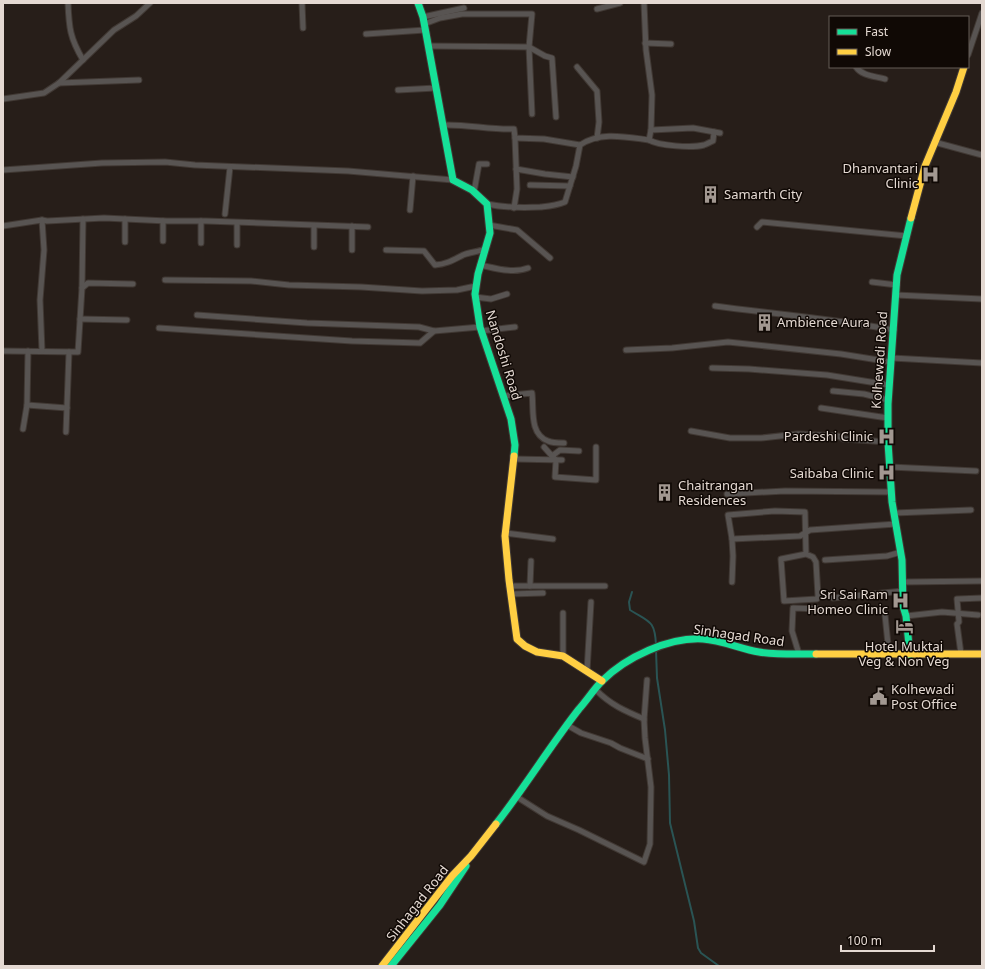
<svg xmlns="http://www.w3.org/2000/svg" width="985" height="969" viewBox="0 0 985 969" font-family="'Noto Sans',sans-serif">
<style>
.lines{fill:none;stroke-linecap:round;stroke-linejoin:round}
.stream{stroke:#2a5454;stroke-width:2}
.street-casing{stroke:#413934;stroke-width:7}
.fast-casing{stroke:#413934;stroke-width:9}
.slow-casing{stroke:#413934;stroke-width:9}
.street{stroke:#585452;stroke-width:5}
.fast{stroke:#16e098;stroke-width:7}
.slow{stroke:#ffcf43;stroke-width:7}
.labels{text-anchor:middle;stroke-width:3;stroke-linejoin:round;paint-order:stroke}
.poi-label{font-size:13px;fill:#e4d9d2;stroke:#100905;text-anchor:end}
.street-label{font-size:13px;fill:#e4d9d2;stroke:#100905}
</style>
<rect width="100%" height="100%" fill="#271e19"/>
<g class="lines">
<g class="stream">
<path d="M 632,592 L 629,602 L 630,610 C 649,622 655,620 656,645"/>
<polyline points="656,650 657,678 665,730 669,775 670,823 694,921 698,948 701,953 719,966"/>
</g>
<defs>
<g id="street">
<path d="M 68,3 C 69,28 70,38 83,60"/>
<polyline points="302,3 303,28"/>
<polyline points="644,3 646,50 652,95 651,130"/>
<polyline points="597,9 620,3"/>
<polyline points="423,17 464,8"/>
<polyline points="424,24 440,18 462,14 532,14 529,47 532,114"/>
<polyline points="366,34 425,30"/>
<polyline points="645,43 671,44"/>
<polyline points="428,46 529,47 545,56 552,58 556,117"/>
<polyline points="968,55 982,13"/>
<polyline points="577,67 597,91 599,122 597,138"/>
<path d="M 856,67 C 862,76 875,76 885,79"/>
<polyline points="59,83 139,80"/>
<polyline points="398,90 436,88"/>
<polyline points="3,99 44,93 59,83 114,30 136,16 150,3"/>
<path d="M 443,125 C 467,124 490,130 514,129 L 515,138 L 544,139 L 580,145 C 600,131 626,137 649,140 C 659,146 692,148 704,145 C 707,144 710,142 713,141 L 714,132"/>
<polyline points="649,140 651,130 693,128 720,133"/>
<polyline points="934,142 982,155"/>
<polyline points="516,169 545,174 573,177"/>
<polyline points="3,170 102,163 165,162 195,165 348,171 453,180"/>
<polyline points="530,185 570,186"/>
<polyline points="474,192 479,164 487,164"/>
<path d="M 487,204 C 506,208 521,208 540,207 C 551,206 555,206 565,202 L 576,166 L 580,145"/>
<polyline points="514,208 517,189 515,138"/>
<polyline points="410,210 413,176"/>
<polyline points="225,214 230,167"/>
<polyline points="163,221 163,241"/>
<polyline points="237,223 237,245"/>
<polyline points="489,225 517,230 550,258"/>
<polyline points="3,226 42,220 47,221 104,218 167,221 206,221 368,227"/>
<polyline points="757,227 762,222 907,236"/>
<polyline points="125,242 125,219"/>
<polyline points="201,243 201,221"/>
<polyline points="314,247 314,226"/>
<polyline points="352,250 352,226"/>
<path d="M 386,250 L 424,251 L 435,265 C 447,264 453,260 463,255 C 470,252 478,252 485,249"/>
<path d="M 480,265 C 495,268 513,274 528,268"/>
<polyline points="165,280 251,281 289,285 361,287 422,291 457,290 476,286"/>
<polyline points="872,282 897,285"/>
<polyline points="82,288 83,219"/>
<polyline points="896,295 982,299"/>
<polyline points="475,297 491,299 507,294"/>
<path d="M 715,306 C 775,314 835,319 894,330"/>
<polyline points="197,315 307,323 419,327 434,331"/>
<polyline points="80,319 127,320"/>
<polyline points="159,328 352,341 420,343 434,331 480,327"/>
<polyline points="481,331 515,327"/>
<polyline points="626,350 672,348 728,342 841,354 891,362"/>
<polyline points="3,351 78,352 82,288 88,283 133,284"/>
<polyline points="42,351 40,300 44,250 42,220"/>
<polyline points="892,358 982,363"/>
<polyline points="712,368 749,369 827,375 889,385"/>
<polyline points="833,391 864,394 888,400"/>
<path d="M 503,396 L 532,393 C 534,409 529,434 548,441 C 552,443 559,443 564,443"/>
<polyline points="27,405 67,408"/>
<polyline points="821,408 888,418"/>
<polyline points="23,429 27,405 28,351"/>
<polyline points="691,431 730,438 761,438 798,434 838,436 844,439 888,442"/>
<polyline points="66,432 69,352"/>
<polyline points="544,447 552,456 560,450 579,451"/>
<polyline points="552,456 556,460 555,477 596,480 596,447"/>
<polyline points="514,459 562,460"/>
<polyline points="890,467 976,471"/>
<polyline points="727,494 785,491 891,492"/>
<polyline points="894,513 971,510"/>
<polyline points="505,533 553,539"/>
<polyline points="732,539 733,556 732,582"/>
<polyline points="806,554 781,559 784,601 817,599 818,596 816,562 813,557 806,554 805,512 775,511 728,515 732,539 800,536 810,530 896,524"/>
<polyline points="825,560 887,556 901,552"/>
<polyline points="903,582 982,581"/>
<polyline points="509,586 605,586"/>
<polyline points="530,586 531,561"/>
<polyline points="511,594 543,593"/>
<polyline points="833,598 903,591"/>
<polyline points="563,613 563,656"/>
<polyline points="885,615 889,654"/>
<polyline points="906,616 942,612 978,615"/>
<polyline points="799,654 792,631 793,608 820,609"/>
<polyline points="961,654 957,624 959,622 957,599 982,598"/>
<polyline points="587,671 591,602"/>
<polyline points="644,720 647,680"/>
<polyline points="567,725 581,733 611,743 620,748 648,759"/>
<path d="M 517,797 L 547,816 L 579,830 L 644,862 L 650,844 L 651,787 L 645,738 L 644,719 C 625,711 611,705 596,690"/>
</g>
<g id="fast">
<polyline points="418,3 423,17 453,180 472,190 487,204 490,233 478,274 475,294 480,327 511,419 515,445 514,456"/>
<polyline points="910,655 906,616 903,606 902,560 892,502 888,442 888,404 897,275 911,218"/>
<path d="M 496,824 C 525,787 550,746 579,709 C 587,700 594,689 602,681 C 626,657 669,637 703,639 C 721,640 741,649 759,652 C 778,655 797,654 816,654"/>
<polyline points="391,966 440,905 466,866"/>
</g>
<g id="slow">
<polyline points="911,218 925,166 956,92 964,67"/>
<polyline points="514,456 505,536 509,580 517,639 525,646 537,652 563,656 602,681"/>
<polyline points="816,654 982,654"/>
<polyline points="382,966 452,876 471,856 496,824"/>
</g>
</defs>
<use href="#street" class="street-casing"/>
<use href="#fast" class="fast-casing"/>
<use href="#slow" class="slow-casing"/>
<use href="#street" class="street"/>
<use href="#fast" class="fast"/>
<use href="#slow" class="slow"/>
</g>
<defs>
<symbol id="hospital-bare" viewBox="-9 -9 18 18"><path d="M-5-5h3v3.5h4V-5h3V5h-3V1.5h-4V5h-3Z" fill="#a29891" stroke="#100905" stroke-width="2.5" paint-order="stroke"/></symbol>
<symbol id="building-bare" viewBox="-9 -9 18 18"><path d="M-4-6H4V6H1V3H-1V6H-4ZM-2.5-4.3h1.7v1.8h-1.7ZM.8-4.3h1.7v1.8H.8ZM-2.5-1h1.7V.8h-1.7ZM.8-1h1.7V.8H.8Z" fill="#a29891" stroke="#100905" stroke-width="2.5" paint-order="stroke"/></symbol>
<symbol id="hotel-bare" viewBox="-9 -9 18 18"><path d="M-6-4.5h1.5V1H6V5H4.5V3h-9V5H-6ZM-4 0a1.8 1.8 0 1 1 3.6 0ZM.5 0V-2.5h3Q6-2.5 6 0Z" fill="#a29891" stroke="#100905" stroke-width="2.5" paint-order="stroke"/></symbol>
<symbol id="civic-bare" viewBox="-9 -9 18 18"><path d="M-.6-6.5H3V-4.5H.6V-3L4-1V1h2V6H-6V1h2V-1L-.6-3ZM-1.2 2.5V6h2.4V2.5Z" fill="#a29891" stroke="#100905" stroke-width="2.5" paint-order="stroke"/></symbol>
</defs>
<g fill-rule="evenodd">
<use href="#hospital-bare" x="918" y="162" width="25" height="25"/>
<use href="#building-bare" x="698" y="182" width="25" height="25"/>
<use href="#building-bare" x="752" y="310" width="25" height="25"/>
<use href="#hospital-bare" x="874" y="424" width="25" height="25"/>
<use href="#hospital-bare" x="874" y="460" width="25" height="25"/>
<use href="#building-bare" x="652" y="480" width="25" height="25"/>
<use href="#hospital-bare" x="888" y="588" width="25" height="25"/>
<use href="#hotel-bare" x="892" y="614" width="25" height="25"/>
<use href="#civic-bare" x="866" y="684" width="25" height="25"/>
</g>
<g class="labels">
<g class="poi-label">
<text x="918" y="173">Dhanvantari<tspan x="918" dy="15">Clinic</tspan></text>
<text x="724" y="199" text-anchor="start">Samarth City</text>
<text x="777" y="327" text-anchor="start">Ambience Aura</text>
<text x="873" y="441">Pardeshi Clinic</text>
<text x="874" y="478">Saibaba Clinic</text>
<text x="678" y="490" text-anchor="start">Chaitrangan<tspan x="678" dy="15">Residences</tspan></text>
<text x="888" y="599">Sri Sai Ram<tspan x="888" dy="15">Homeo Clinic</tspan></text>
<text x="904" y="651" text-anchor="middle">Hotel Muktai<tspan x="904" dy="15">Veg &amp; Non Veg</tspan></text>
<text x="891" y="694" text-anchor="start">Kolhewadi<tspan x="891" dy="15">Post Office</tspan></text>
</g>
<g class="street-label">
<text transform="translate(504 355) rotate(73)" y="5">Nandoshi Road</text>
<text transform="translate(879 360) rotate(-86)" y="5">Kolhewadi Road</text>
<text transform="translate(739 635) rotate(8)" y="5">Sinhagad Road</text>
<text transform="translate(417 903) rotate(-52)" y="5">Sinhagad Road</text>
</g>
</g>
<rect width="985" height="969" fill="none" stroke="#e4d9d2" stroke-width="8"/>
<rect x="829" y="16" width="140" height="52" fill="#100905" stroke="#655c57"/>
<rect x="837" y="29" width="20" height="6" fill="#16e098" stroke="#655c57"/>
<text x="865" y="36" font-size="12" fill="#e4d9d2">Fast</text>
<rect x="837" y="49" width="20" height="6" fill="#ffcf43" stroke="#655c57"/>
<text x="865" y="56" font-size="12" fill="#e4d9d2">Slow</text>
<path d="M841 945v6h93v-6" fill="none" stroke="#e4d9d2" stroke-width="2"/>
<text x="847" y="945" font-size="12" fill="#e4d9d2" stroke="#100905" stroke-width="3" paint-order="stroke">100 m</text>
</svg>
